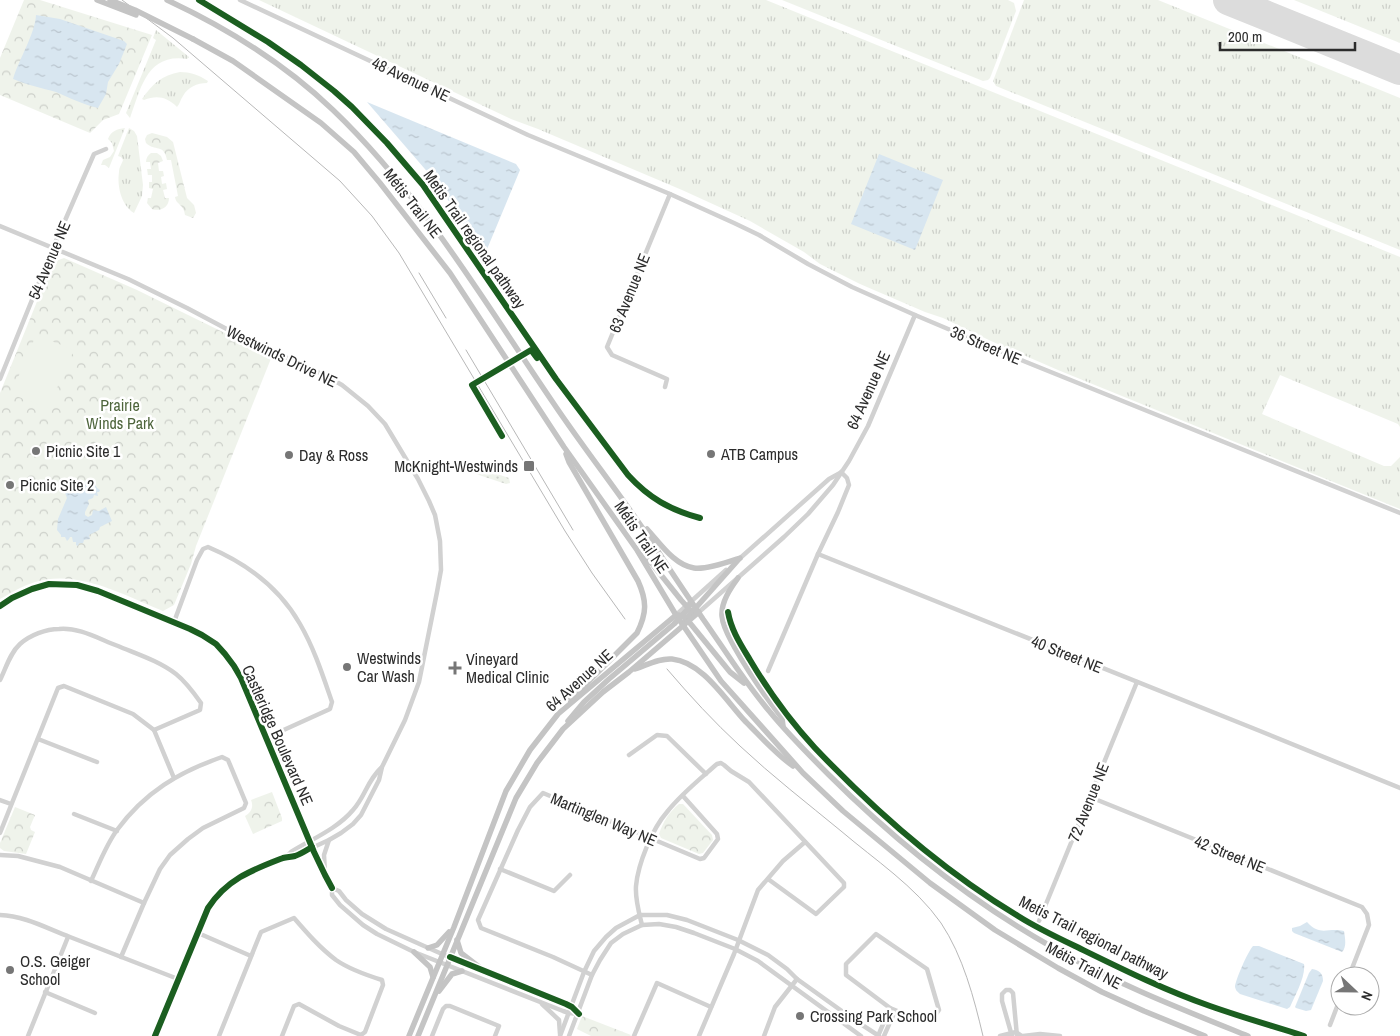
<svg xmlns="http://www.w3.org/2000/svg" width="1400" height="1036" viewBox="0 0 1400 1036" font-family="'Archivo Narrow',sans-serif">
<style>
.grass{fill:url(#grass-tufts)}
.park{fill:url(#park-crowns)}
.garden{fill:url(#garden-dots)}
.pitch{fill:#eff3eb}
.water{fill:url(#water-ripples)}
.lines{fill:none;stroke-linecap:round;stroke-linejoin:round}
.taxiway{stroke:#dcdcdc;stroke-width:12}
.runway{stroke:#dcdcdc;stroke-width:30}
.minor{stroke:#d1d1d1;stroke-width:4.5}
.major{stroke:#c4c4c4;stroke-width:5.5}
.tram{stroke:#b8b8b8;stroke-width:1}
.major-bridge{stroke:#c4c4c4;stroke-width:5.5}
.cycleway-casing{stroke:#fff;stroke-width:9}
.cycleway{stroke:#1b5e20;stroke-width:6}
.poi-dot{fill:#767676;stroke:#fff;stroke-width:2}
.labels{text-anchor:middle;stroke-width:5;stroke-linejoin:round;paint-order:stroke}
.street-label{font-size:16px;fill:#2c2c2c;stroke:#fff}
.park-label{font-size:16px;fill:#4e653c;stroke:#fff}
.poi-label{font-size:16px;fill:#2c2c2c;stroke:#fff;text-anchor:start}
</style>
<defs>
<pattern id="grass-tufts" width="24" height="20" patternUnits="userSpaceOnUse" patternTransform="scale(1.25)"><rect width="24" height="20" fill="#eff3eb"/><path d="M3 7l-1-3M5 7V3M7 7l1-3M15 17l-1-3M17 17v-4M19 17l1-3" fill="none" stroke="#cdd0ca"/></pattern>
<pattern id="park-crowns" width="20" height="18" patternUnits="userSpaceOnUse" patternTransform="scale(1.25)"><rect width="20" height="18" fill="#eff3eb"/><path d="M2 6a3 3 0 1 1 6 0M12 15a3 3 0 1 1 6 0" fill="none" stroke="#cdd0ca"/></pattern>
<pattern id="garden-dots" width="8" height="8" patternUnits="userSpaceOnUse" patternTransform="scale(1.25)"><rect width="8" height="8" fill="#eff3eb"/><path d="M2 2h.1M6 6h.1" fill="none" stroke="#cdd0ca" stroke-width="1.8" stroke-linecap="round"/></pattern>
<pattern id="water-ripples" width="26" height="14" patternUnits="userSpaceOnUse" patternTransform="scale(1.25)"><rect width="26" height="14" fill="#d8e6f0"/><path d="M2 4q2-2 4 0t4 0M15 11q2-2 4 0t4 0" fill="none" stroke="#bac5ce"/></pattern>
</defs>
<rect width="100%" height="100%" fill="#fff"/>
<g class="grass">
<polygon points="259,0 766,0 1400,257 1400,427 1398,424 1280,375 1262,414 1384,466 1391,466 1400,457 1400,509 1058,370 991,341 943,318 925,312 860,284 820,264 804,252 750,221 682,190 538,129 511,119"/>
<polygon points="782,0 1008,0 1014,3 1016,11 990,78 988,80 983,81"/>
<polygon points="1024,0 1158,0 1400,98 1400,250 996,86 993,81"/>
<polygon points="1294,0 1400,0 1400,43"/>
<path d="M 156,30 L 189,57 L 187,59 C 147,53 141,88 130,118 L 126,113 L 156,40 L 153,38 Z"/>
<path d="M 180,72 C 190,72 199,75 208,81 L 207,83 C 197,83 188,87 183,96 C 180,100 180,104 177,107 C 167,97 157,95 144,100 L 142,99 C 152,84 162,75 180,72 Z"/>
<path d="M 125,128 L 109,168 L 105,165 L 101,165 L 103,160 L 110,157 L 114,151 L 112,143 L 108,139 C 111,131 117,129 125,128 Z"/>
<path d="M 129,128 L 134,131 L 137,136 L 143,185 L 142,196 L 134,213 C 121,205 117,186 119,172 C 119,167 122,164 123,160 L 121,157 L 118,156 Z"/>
</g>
<g class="park">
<polygon points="24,0 40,0 152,35 119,114 103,120 90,133 0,95 0,58"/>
<path d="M 152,133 L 167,137 L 173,142 L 187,198 L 194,205 L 196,213 L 193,218 L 185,215 C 184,204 176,205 175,197 L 178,196 L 171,160 L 167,160 C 164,143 155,152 146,143 L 145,139 L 147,135 Z"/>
<path d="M 151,153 L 157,153 L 161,156 L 163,161 L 158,163 L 159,171 L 163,171 L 164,176 L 161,177 L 162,184 L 166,183 L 167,189 L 163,190 L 165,198 L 169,198 C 169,207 161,212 152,209 L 147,203 L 148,198 L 151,198 L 153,189 L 149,188 L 149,182 L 152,182 L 152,175 L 148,175 L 147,169 L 151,169 L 150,162 L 146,162 C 146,158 148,155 151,153 Z"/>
<path d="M 64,258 L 137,290 L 272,356 L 196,546 L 191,564 L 174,605 L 163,611 C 124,595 78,569 35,582 C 22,586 11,593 0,599 L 0,393 L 53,262 Z"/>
<path d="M 272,792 L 282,818 L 282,821 L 253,834 L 245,816 C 251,813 254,807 251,800 Z"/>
<path d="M 679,804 L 683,804 L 712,835 L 713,840 L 703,853 L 699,854 L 661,838 L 659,834 C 663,822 669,812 679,804 Z"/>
<polygon points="15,807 35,815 30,827 31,830 35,832 26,854 4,851 0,848 0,843"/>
<polygon points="582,1016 631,1035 630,1036 591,1036 577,1029"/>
</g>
<polygon class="garden" points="460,467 491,472 509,478 510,483 506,484 458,468"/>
<polygon class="pitch" points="36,335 74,350 48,408 11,394"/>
<g class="water">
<path d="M 36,15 L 60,19 L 124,41 L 127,44 L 119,64 L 108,82 L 106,94 L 98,108 C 82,104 70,98 56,92 C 42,88 27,85 13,79 C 19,59 35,34 36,15 Z"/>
<polygon points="367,102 516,164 520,170 485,254 483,254 437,183"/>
<polygon points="879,154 943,180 915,250 851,224"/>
<polygon points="91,481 94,482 97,488 100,490 99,492 97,492 98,496 94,495 93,498 88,500 89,504 85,512 85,515 88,517 92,515 93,510 99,511 106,507 112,521 100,527 99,530 89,535 90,539 84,540 83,543 79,543 78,546 76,545 76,542 73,542 72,537 70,537 69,539 67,541 65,537 61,537 61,535 57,530 58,519 67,498 65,493 67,486 72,483 82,486 86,482"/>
<path d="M 1307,922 C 1321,937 1327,927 1344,931 C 1345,938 1347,947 1342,952 L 1294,933 L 1292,931 L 1292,928 L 1300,926 Z"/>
<path d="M 1253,946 L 1259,946 L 1304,964 C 1306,976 1295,996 1290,1007 L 1287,1009 L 1240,994 C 1237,991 1236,991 1235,987 C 1235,981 1248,951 1253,946 Z"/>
<path d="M 1312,969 C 1319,970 1323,973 1323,981 L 1311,1010 L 1306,1011 L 1296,1008 L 1295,1007 L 1309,973 Z"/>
</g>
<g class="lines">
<polyline class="taxiway" points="1236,0 1243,5 1286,22"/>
<polyline class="runway" points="1228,0 1400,70"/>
<g class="minor">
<polyline points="240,0 528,135 670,194 734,223 759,235 808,264 852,287 915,315 1026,362 1400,513"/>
<polyline points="0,226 128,279 187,308 238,335 326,376 342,385 368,406 385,424 418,479 429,501 435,515 440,541 441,570 437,592 419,682 405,720 382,767 379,780 361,815 353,824 341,833 329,840 294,856 286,857 237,878 226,886 216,896 208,908 155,1036"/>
<polyline points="0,379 53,248 94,154 106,149"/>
<polyline points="665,387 667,379 612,355 607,347 670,194"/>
<polyline points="841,472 847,478 849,485 838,512 818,554 1260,731 1400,788"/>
<polyline points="738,560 829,479 840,473"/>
<polyline points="0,606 12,598 32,589 49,584 77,585 98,591 190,629 202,635 216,644 225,654 234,666 241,678 314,852 325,875 332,888 332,895 340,905 363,925 377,934 414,952 563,1011 569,1013 579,1014"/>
<polyline points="699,612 784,537 808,514 833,485 849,461 868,426 915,315"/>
<polyline points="676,615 726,570"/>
<path d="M 174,622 L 197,560 L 203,549 L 208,547 C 246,563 279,587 300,624 C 314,648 323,676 332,702 L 330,709 L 266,738"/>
<polyline points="768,671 818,554"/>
<path d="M 0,680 C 6,668 10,653 20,644 C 30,635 46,629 59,629 C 79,627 99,639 118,646 C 137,654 159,661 176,674 C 186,682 194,693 201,703 L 200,710 L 154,730"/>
<polyline points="38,739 97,762"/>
<polyline points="629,755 657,735 667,736 706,774"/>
<polyline points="1090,797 1362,907 1367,914 1369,925 1349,976"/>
<polyline points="0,800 11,804"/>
<polyline points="74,814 117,831"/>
<polyline points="0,833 58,688 64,686 133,714 154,730 174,778"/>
<polyline points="0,855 18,856 60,867 144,903"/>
<path d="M 287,856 L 291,852 C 312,839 337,829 353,810 C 365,797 367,781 381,768"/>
<polyline points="500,869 554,891 570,875"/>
<polyline points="325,873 324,855 329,840"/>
<path d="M 91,881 C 99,864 106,845 117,830 C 145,792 179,772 222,757 L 228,760 L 246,803 L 244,808 L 203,828 L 188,839 L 170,855 L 160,869 L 144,903 L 121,957"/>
<polyline points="332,888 339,891 346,900 362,914 386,929 442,954 566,1004 572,1007 579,1014"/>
<path d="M 0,915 C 25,916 46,928 70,937 C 106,951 142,965 178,979"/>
<polyline points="1039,921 1137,682"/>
<path d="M 642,925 C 639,913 635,899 636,886 C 638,864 652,829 667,812 C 681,794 700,779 717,764 L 721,763 L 724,765 L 731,771 L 749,782 L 844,883 L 844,887 L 816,914 L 768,879"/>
<polyline points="198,933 251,956"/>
<polygon points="876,934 927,969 939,1010 933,1018 912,1017 890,1008 846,975 846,964"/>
<polyline points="592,975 553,957 481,928 478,920 518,830 530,807 543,793 700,859 704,858 718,839 717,834 683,796"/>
<polyline points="45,992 95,1013"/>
<polyline points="542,1004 559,1020 560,1034"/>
<polyline points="1330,1025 1340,999"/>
<polyline points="28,1036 68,937"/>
<path d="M 219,1036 L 261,932 L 294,918 C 307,933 320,948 336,960 C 349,969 366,975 382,980 L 383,985 L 365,1032 L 361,1035 L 339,1026 L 299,1004 L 294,1006 L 282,1036"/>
<polyline points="432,1036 443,1009 446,1006 450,1006 499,1026 495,1036"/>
<polyline points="560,1036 584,972 594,951 606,937 616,928 640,915 667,915 687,920 738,940 768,955 787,969 797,979 853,1019 879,1036"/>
<polyline points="569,1036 592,975 600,960 611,943 623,934 642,925 659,924 676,927 694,933 735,949 758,961 861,1036"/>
<polyline points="634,1036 657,983 711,1007"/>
<polyline points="699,1036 734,954 758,890 783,861 805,842"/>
<polyline points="764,1036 775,1007 797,979"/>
<polyline points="878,1036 890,1008"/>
<polyline points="884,1036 895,1011"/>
<polyline points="1000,1036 1016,1032 1022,1036"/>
<polyline points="1012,1036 1002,1001 1002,994 1006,990 1010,990 1013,993 1017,1036"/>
<polyline points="1023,1036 1040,1034 1060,1036"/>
</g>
<g class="major">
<path d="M 167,0 C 227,28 285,64 333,110 C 422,195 485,303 554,404 C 587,453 624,499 656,548 C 671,572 687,595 703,619 C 725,650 745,683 770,712 C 788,734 808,754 828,774 C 895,841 969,900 1052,947 C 1114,983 1181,1009 1248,1036"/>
<polyline points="193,39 233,61 321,123 354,152 380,183 450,273 564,447 637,550 676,615 721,681 803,773 843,811 930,883 995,930 1058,968 1102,992 1144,1011 1205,1036"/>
<path d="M 566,454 L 569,462 L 638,581 C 647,601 647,613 637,633 L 570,700"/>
<path d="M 647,529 C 660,543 674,565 694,568 C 706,570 728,562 740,558"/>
<polyline points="642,555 653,565 681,600 690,610"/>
<path d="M 738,578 C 730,589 721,602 722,616 C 723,628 730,638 735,648 C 749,673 765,696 782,718 L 783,726"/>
<polyline points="679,615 685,617 730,672 744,683"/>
<polyline points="685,620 739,559"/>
<path d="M 635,669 C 647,665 659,658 672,659 C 703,662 726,701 746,722 C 761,737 776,754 793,766"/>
<polyline points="568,721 584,702 609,679 674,624 688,609 691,602"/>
<polyline points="457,940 461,953 483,970"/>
<polyline points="428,948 437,945 449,932"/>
<polyline points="414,952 430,967 433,977"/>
<polyline points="439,991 452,974 462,971"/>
<polyline points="409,1036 454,927 506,791 530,750 558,714 676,615"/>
<polyline points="418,1036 516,798 537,763 563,729 603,692 629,672 699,612"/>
</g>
<g class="tram">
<polyline points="122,0 173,38 340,181 372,216 399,253 565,531 592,573 625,619"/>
<polyline points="419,273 446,318"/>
<polyline points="466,350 573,530"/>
<path d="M 667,669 C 690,696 714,722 740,746 C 772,776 807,803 841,831 C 875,860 915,886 941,923 C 963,956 974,998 983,1036"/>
</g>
<g class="major-bridge">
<polyline points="97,0 136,15"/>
<polyline points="110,0 135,10 193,39"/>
</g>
<defs>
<g id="cycleway">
<path d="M 199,0 L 268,42 L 301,65 L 334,91 L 352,107 L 387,143 L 423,185 L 556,379 L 628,475 C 649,498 670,510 700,518"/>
<polyline points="502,436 472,385 531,350 537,358"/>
<polyline points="0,606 12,598 32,589 49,584 77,585 98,591 190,629 202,635 216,644 225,654 234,666 241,678 314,852 325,875 332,888"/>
<path d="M 728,612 C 731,630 741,645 750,660 C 769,692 789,720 815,748 C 876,812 943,871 1018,916 C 1037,928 1056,937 1075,946 C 1120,968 1164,990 1210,1006 C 1241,1017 1273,1026 1304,1036"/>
<polyline points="450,957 566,1004 572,1007 579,1014"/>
<path d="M 155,1036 L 208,908 C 227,879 252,870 283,858 C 287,857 291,857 295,856 C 301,854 307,850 312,847"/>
</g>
</defs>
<use href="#cycleway" class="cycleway-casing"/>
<use href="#cycleway" class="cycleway"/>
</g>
<g class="poi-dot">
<circle cx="36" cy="451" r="5"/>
<circle cx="711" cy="454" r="5"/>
<circle cx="289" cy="455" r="5"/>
<rect x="523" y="460" width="12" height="12" rx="2.5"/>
<circle cx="10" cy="485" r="5"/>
<circle cx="347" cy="667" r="5"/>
<path d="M452.5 660.5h5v5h5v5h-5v5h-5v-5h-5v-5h5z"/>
<circle cx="10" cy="970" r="5"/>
<circle cx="800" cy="1016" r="5"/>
</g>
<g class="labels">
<g class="street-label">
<text transform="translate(411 79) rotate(25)" y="6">48 Avenue NE</text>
<text transform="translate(413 203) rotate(52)" y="6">Métis Trail NE</text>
<text transform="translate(475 239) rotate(55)" y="6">Metis Trail regional pathway</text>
<text transform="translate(49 260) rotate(-67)" y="6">54 Avenue NE</text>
<text transform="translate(629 293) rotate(-68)" y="6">63 Avenue NE</text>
<text transform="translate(986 345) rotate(23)" y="6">36 Street NE</text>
<text transform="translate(282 356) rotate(26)" y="6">Westwinds Drive NE</text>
<text transform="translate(868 390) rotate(-66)" y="6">64 Avenue NE</text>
<text transform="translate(642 537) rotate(56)" y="6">Métis Trail NE</text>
<text transform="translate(1067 654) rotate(22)" y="6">40 Street NE</text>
<text transform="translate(579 680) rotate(-42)" y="6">64 Avenue NE</text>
<text transform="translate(278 735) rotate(66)" y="6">Castleridge Boulevard NE</text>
<text transform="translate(1088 802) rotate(-68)" y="6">72 Avenue NE</text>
<text transform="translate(604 819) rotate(23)" y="6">Martinglen Way NE</text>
<text transform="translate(1230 854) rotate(22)" y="6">42 Street NE</text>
<text transform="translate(1094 937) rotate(27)" y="6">Metis Trail regional pathway</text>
<text transform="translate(1084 965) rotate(28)" y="6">Métis Trail NE</text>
</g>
<g class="park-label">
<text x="120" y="411">Prairie<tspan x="120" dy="18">Winds Park</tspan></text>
</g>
<g class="poi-label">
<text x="46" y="457">Picnic Site 1</text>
<text x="721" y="460">ATB Campus</text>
<text x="299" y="461">Day &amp; Ross</text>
<text x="518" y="472" text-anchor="end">McKnight-Westwinds</text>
<text x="20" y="491">Picnic Site 2</text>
<text x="357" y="664">Westwinds<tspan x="357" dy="18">Car Wash</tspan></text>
<text x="466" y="665">Vineyard<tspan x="466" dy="18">Medical Clinic</tspan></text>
<text x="20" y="967">O.S. Geiger<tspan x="20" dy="18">School</tspan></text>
<text x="810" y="1022">Crossing Park School</text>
</g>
</g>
<g transform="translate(1355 991) rotate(112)"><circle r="24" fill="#ffffff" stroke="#ababab"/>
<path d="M0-4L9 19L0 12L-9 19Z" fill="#767676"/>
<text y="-8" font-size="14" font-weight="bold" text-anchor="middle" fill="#2c2c2c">N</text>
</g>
<path d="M1220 42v8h135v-8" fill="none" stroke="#2c2c2c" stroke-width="2.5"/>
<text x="1228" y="42" font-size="15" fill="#2c2c2c" stroke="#ffffff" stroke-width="4" paint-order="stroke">200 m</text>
</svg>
